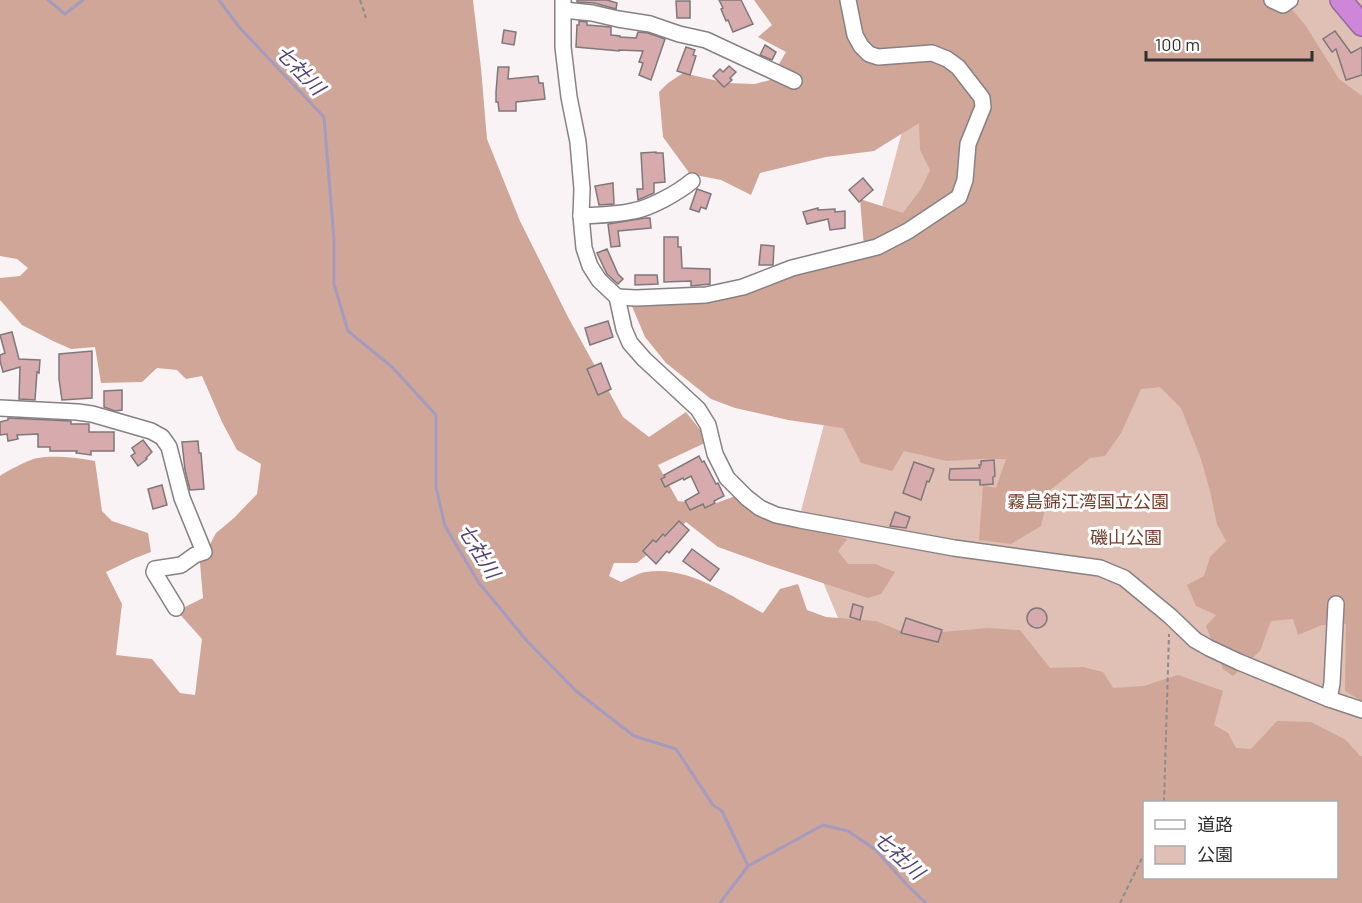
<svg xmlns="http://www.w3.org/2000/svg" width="1362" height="903" viewBox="0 0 1362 903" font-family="Barlow,'Noto Sans JP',sans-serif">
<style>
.green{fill:#e0bfb4;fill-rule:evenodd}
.forest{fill:#cfa698;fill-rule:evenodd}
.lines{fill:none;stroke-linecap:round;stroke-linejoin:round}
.stream{stroke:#a49bbf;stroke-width:3}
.building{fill:#d7abae;stroke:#7f7879;stroke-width:1.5}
.minor-casing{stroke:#888184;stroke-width:18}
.highway-casing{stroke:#97689d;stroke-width:24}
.path{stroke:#8f8b8d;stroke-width:2;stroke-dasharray:4.5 3;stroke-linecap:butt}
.minor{stroke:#fff;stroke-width:15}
.highway{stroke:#ce87d8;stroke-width:21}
.labels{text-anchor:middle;stroke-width:6;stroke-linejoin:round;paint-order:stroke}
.park-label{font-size:18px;fill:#77402e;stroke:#fff}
.water-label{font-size:20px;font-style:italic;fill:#524274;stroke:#fff}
</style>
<rect width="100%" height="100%" fill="#faf3f6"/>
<path class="green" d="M 892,0 L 1362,0 L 1362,903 L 957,903 L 798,522 L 920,64 ZM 1144,802 L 1336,802 L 1336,878 L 1144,878 Z"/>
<g class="forest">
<path d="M 0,0 L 473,0 L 481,68 L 487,139 L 520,221 L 568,317 L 623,417 L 649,437 L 686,412 L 709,441 L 658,465 L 678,501 L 711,505 L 741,494 L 815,529 L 847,539 L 838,551 L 848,564 L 875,564 L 895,572 L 881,594 L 868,598 L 768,565 L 718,547 L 686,522 L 637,563 L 614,563 L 609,576 L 621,582 C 629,579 638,573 646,572 C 687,565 729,595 763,613 L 780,589 L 798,584 L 807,610 L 826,617 L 876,621 L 898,630 L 921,634 L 987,628 L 1020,630 L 1050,668 L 1083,667 L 1103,672 L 1113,688 L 1144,686 L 1178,675 L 1223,691 L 1214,725 L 1228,733 L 1236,748 L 1251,749 L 1277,721 L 1311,722 L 1346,740 L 1360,756 L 1362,756 L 1362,903 L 0,903 L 0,476 C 7,471 30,459 38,458 C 52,455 81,458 95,461 L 102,511 L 112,521 L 148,533 L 151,552 L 133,559 L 106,572 L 122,604 L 116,655 L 152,659 L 180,693 L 195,695 L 202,639 L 177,611 L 203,598 L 200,563 L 216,533 L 234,518 L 257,494 L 261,464 L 237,450 L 222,422 L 202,376 L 186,379 L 177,370 L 157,368 L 142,382 L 101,383 L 95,347 L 71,349 L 53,341 L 22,325 L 0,300 L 0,278 L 20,276 L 28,268 L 17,259 L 0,256 ZM 1144,802 L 1336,802 L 1336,878 L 1144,878 Z"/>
<polygon points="754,0 1284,0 1306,26 1339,79 1362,96 1362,701 1345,691 1346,624 1322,625 1298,635 1293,619 1271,621 1260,651 1233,676 1223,669 1206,626 1216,615 1196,606 1187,585 1204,576 1210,557 1226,541 1217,524 1210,491 1201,459 1181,408 1160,387 1141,389 1121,433 1105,456 1090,458 1049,491 1041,526 1011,544 979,540 983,485 996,488 1006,459 979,459 947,461 904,451 892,471 861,463 843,428 788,420 735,408 711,399 666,363 645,337 631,304 682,305 723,298 855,256 864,247 860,199 903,213 921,189 930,170 920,150 919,123 874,151 826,157 760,173 751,195 721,180 690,174 663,137 659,92 668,83 683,73 727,83 755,84 770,80 786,52 758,37 772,25"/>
</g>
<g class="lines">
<g class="stream">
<polyline points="48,0 65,14 83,0"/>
<polyline points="219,0 239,27 324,117 334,240 334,284 348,331 392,367 436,415 436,487 445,526 479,583 527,641 576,691 634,736 676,749 713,805 722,811 748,866 823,825 848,831 876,850 907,885 926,903"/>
<polyline points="720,903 748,866"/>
</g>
</g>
<g class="building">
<polygon points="577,0 607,0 617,3 616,9 594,3 577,2"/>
<polygon points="719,0 741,0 753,24 733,32 728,20 726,21 721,9 723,8"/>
<polygon points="676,1 690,1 690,18 677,18"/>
<polygon points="579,21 587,22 587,25 611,27 611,35 620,36 620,37 636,38 638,32 648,33 665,39 651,80 639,75 643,63 639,62 643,51 619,50 619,51 576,47 577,25 579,25"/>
<polygon points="504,30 516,32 514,45 502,43"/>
<polygon points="1335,31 1351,53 1362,47 1362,75 1346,80 1336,49 1332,52 1323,39"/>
<polygon points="765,45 776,52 772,60 760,55"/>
<polygon points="686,47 695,50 693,55 696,56 690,75 677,71"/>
<polygon points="729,66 736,72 730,78 732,80 724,87 713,76 720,69 723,72"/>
<polygon points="498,67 509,67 508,79 538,76 539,83 543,83 545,99 516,102 516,111 499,111 498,102 496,102 496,92"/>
<polygon points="656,152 656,153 663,153 665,182 654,183 654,193 638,200 637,189 643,189 641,153"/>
<polygon points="863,178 873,190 859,202 849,190"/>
<polygon points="613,183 614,204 599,205 595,186"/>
<polygon points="697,189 711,194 706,209 701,207 699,212 690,209"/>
<polygon points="818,208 818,210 835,209 835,212 845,211 845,228 830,230 828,219 807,224 803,212"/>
<polygon points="645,218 650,218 651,228 618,231 620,246 611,247 608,224"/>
<polygon points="664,237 678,237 678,247 681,247 682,268 710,269 710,284 691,286 691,281 664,282"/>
<polygon points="761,245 774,246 773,265 759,265"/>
<polygon points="607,249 618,274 623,279 618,284 607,274 597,253"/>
<polygon points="635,275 657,275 658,284 635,285"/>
<polygon points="608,321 613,337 590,345 585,328"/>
<polygon points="12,332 19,359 40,360 39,373 37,372 35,400 19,399 20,367 3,372 0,361 0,355 5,353 0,335"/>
<polygon points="92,351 92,398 62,400 59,379 59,354"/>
<polygon points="601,363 611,389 598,395 587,369"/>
<polygon points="122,390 122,410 115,411 104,407 104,391"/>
<polygon points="8,418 71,421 71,424 89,424 89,432 114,432 114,451 91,451 91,455 76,453 77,451 50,451 50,447 38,447 38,434 17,435 18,439 8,441 7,434 0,435 0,422 8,420"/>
<polygon points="143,440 152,452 146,458 147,459 138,466 131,456 135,453 132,448"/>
<polygon points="198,441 199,453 201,453 204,489 190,490 185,470 182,442"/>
<polygon points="699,456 702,462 704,461 716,484 718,483 724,496 714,501 715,503 705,508 703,504 690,510 685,501 699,493 691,476 684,480 683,478 665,487 661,479 665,477 664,475"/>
<polygon points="994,460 995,476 993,477 993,484 980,485 980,480 950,480 949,478 950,469 980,468 979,465 981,465 981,461"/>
<polygon points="914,462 934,469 929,482 927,481 921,500 903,493"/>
<polygon points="162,485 167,505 153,509 148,489"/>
<polygon points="895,512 910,517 906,528 890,526"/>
<polygon points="679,521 689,530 669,553 667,551 656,564 643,551 653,540 656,542 663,534 665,536"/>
<polygon points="692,549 719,569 710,581 683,561"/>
<polygon points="853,604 863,607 860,620 850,617"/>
<circle cx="1037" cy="618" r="10"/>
<polygon points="906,618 942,630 938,642 901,633"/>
</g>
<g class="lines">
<defs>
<g id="minor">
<polyline points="563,0 563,47 569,97 578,142 582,189 581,216 584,248 590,266 599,280 617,297 624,329 630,343 644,359 698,409 708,425 715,454 727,478 747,498 760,508 776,515 800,520 954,548 1100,568 1124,578 1170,616 1195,640 1209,648 1239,662 1329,699 1362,710"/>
<polyline points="1272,0 1283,5 1290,0"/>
<polyline points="564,10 592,13 618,19 650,24 679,34 706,40 794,81"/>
<path d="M 581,216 C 598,215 616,215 633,211 C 651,208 679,192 692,181"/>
<polyline points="617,297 636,298 706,295 743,287 792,268 877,247 908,231 959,197 965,180 968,144 983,107 982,98 958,67 947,59 932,53 878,57 869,54 861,46 855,35 848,0"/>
<polyline points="0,408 77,412 92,414 151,431 162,437 169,447 182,498 204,552 195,555 181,565 155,569 154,572 176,608"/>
<polyline points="1329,699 1332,683 1336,604"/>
</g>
<polyline id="highway" points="1341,0 1362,25"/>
</defs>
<use href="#minor" class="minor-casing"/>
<use href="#highway" class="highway-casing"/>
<g class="path">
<polyline points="360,0 366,18"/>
<polyline points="1164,802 1169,634"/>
<polyline points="1120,903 1144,854"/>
</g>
<use href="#minor" class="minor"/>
<use href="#highway" class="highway"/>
</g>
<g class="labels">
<g class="park-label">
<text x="1088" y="508">霧島錦江湾国立公園</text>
<text x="1126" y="544">磯山公園</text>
</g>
<g class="water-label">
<text transform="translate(300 70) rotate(46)" y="7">七社川</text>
<text transform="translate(479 551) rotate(58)" y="7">七社川</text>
<text transform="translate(899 855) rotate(43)" y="7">七社川</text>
</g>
</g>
<rect x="1143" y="801" width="195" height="78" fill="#ffffff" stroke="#acabac" stroke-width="1.5"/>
<rect x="1155" y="820" width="30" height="9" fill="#ffffff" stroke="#acabac" stroke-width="1.5"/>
<text x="1197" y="831" font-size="18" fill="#302e2f">道路</text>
<rect x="1155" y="846" width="30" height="18" fill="#e0bfb4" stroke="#acabac" stroke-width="1.5"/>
<text x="1197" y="861" font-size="18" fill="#302e2f">公園</text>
<path d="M1146 51v9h166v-9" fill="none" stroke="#302e2f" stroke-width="3"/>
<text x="1155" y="51" font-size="18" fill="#302e2f" stroke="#ffffff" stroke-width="4.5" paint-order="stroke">100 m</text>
</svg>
